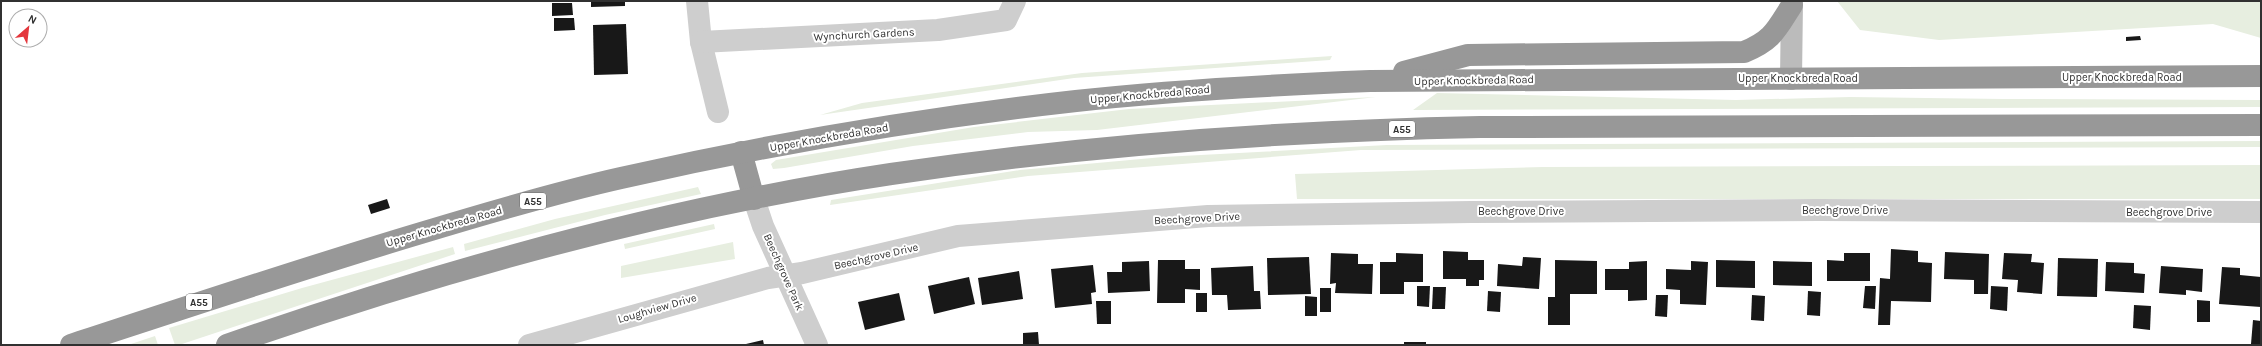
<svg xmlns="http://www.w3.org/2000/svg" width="2262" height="346" viewBox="0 0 2262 346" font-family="Karla,sans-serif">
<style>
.green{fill:#e7eee0}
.building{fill:#181818}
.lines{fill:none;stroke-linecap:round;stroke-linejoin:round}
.street{stroke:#cecece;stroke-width:22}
.secondary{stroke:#bbb;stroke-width:22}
.highway{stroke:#989898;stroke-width:22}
.labels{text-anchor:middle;stroke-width:4;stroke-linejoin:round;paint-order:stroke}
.shield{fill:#fff;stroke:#6f6f6f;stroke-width:1}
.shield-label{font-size:10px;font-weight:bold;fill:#313131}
.street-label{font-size:11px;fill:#313131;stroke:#fff}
</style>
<rect width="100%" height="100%" fill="#fff"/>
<g class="green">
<polygon points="1837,1 2261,1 2261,38 2213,24 1939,40 1860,30"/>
<polygon points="1332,56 1330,60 1074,78 820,115 862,103 1082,73"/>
<polygon points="1437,93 1736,100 1850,97 2004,99 2261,100 2261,107 1413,110"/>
<polygon points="1376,97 1097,130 1028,132 913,146 784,168 773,169 771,164 776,160 974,127 1129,109"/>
<polygon points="2261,141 2261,147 1361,150 1028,176 830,205 831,200 1020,170 1163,157 1387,145"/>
<polygon points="2261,165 2261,199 1297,199 1295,174 1543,167"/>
<polygon points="698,187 701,194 605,215 465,251 464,244 555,219"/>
<polygon points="714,224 715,229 625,249 624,244"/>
<polygon points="733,242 735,259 621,278 621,266"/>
<polygon points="453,247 455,254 179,345 175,345 169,328 302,288"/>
<polygon points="155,336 158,345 128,345"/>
</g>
<g class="building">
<polygon points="591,1 625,1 625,6 591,7"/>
<polygon points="552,3 572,3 573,15 552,16"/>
<polygon points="554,18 574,18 575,30 554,31"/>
<polygon points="626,24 628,74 594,75 593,25"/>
<polygon points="2140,36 2141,40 2126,41 2126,37"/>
<polygon points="387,199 390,208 371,214 368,205"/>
<polygon points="1891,249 1918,251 1918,262 1932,263 1931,302 1891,301 1890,325 1878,325 1880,278 1890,279"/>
<polygon points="1443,251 1468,252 1468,260 1484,260 1484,280 1479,280 1479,286 1466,286 1466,279 1443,279"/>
<polygon points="1945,252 1989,254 1988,294 1974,294 1974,280 1944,279"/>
<polygon points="1331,253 1358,254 1358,264 1373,264 1372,294 1335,293 1336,283 1330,284"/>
<polygon points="1396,253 1423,254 1423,282 1404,282 1404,294 1380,294 1380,262 1396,262"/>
<polygon points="1844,253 1870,253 1870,281 1827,281 1827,260 1844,261"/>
<polygon points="2004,253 2032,254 2031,262 2044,263 2042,294 2017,292 2018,280 2002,279"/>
<polygon points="1309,257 1311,294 1268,295 1267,258"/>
<polygon points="1523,257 1541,258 1539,289 1497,286 1498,264 1522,266"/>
<polygon points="2058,258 2098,259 2097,297 2057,296"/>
<polygon points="1158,260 1185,260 1185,269 1200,269 1200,290 1185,289 1185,303 1157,303"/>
<polygon points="1555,260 1597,261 1597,294 1570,294 1570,325 1548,325 1548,297 1555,297"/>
<polygon points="1716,260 1755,261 1755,288 1716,287"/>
<polygon points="1149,261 1150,291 1108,293 1107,272 1122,272 1122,262"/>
<polygon points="1647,261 1647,300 1628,301 1628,290 1605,290 1605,269 1629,269 1629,262"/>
<polygon points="1691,261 1708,262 1706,305 1680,304 1680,290 1666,289 1666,269 1691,270"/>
<polygon points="1773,261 1812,262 1812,286 1773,285"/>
<polygon points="2106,262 2134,263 2134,273 2145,274 2144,293 2105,291"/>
<polygon points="1093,265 1096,292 1091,293 1092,304 1055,308 1051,269"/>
<polygon points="1253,266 1254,291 1260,291 1261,309 1228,310 1227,295 1212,295 1211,268"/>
<polygon points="2161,266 2203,269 2202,292 2186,290 2186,295 2159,293"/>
<polygon points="2222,267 2240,268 2240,275 2261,277 2261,307 2219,304"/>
<polygon points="1019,271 1023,299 982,305 978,278"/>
<polygon points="969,277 975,304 934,314 928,286"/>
<polygon points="1417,286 1430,286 1429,307 1417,306"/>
<polygon points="1865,286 1876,286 1875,309 1863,308"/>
<polygon points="1991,286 2008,287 2007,311 1990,309"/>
<polygon points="1433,287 1446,287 1445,309 1432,309"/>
<rect x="1320" y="288" width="11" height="24"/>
<polygon points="1488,291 1501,292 1500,312 1487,311"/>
<polygon points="1808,291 1821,292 1820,316 1807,315"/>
<polygon points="899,293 905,320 865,330 858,302"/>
<rect x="1196" y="293" width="11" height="19"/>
<polygon points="1656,295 1668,295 1667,317 1655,316"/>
<polygon points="1752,295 1765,296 1764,321 1751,320"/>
<polygon points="1305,296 1317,297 1317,316 1305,316"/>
<polygon points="2197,300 2210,301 2210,322 2197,322"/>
<polygon points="1096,301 1111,301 1111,324 1097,324"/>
<polygon points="2134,305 2151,306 2150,330 2133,328"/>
<polygon points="2253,320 2261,321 2261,345 2251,344"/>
<polygon points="1038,332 1039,345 1023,345 1023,333"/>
<polygon points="763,340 764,345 746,345 746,344"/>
<rect x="1404" y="342" width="22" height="3"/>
</g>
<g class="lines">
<g class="street">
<polyline points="697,1 701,42 718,112"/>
<polyline points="701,42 938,30 1006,20 1015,1"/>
<polyline points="754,199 763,226 817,345"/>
<polyline points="529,345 768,278 802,273 958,236 1208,216 1471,212 1818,210 2261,212"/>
</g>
<polyline class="secondary" points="1791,79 1792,1"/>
<g class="highway">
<path d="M 1404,72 L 1468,55 L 1744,52 C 1773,40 1776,30 1792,5"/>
<polyline points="741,152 754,199"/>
<path d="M 71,345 C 187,307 304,268 421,233 C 487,213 554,193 621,178 C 771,144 923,118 1076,101 C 1174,90 1272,85 1370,81 L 2261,76"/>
<path d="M 227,345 C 442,270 665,208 891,174 C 1086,145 1282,131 1480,127 L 2261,125"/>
</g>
</g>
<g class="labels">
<g class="shield">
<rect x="1389" y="121" width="26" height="16" rx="3"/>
<rect x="520" y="193" width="26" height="16" rx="3"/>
<rect x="186" y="294" width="26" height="16" rx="3"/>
</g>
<g class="shield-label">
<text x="1402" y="133">A55</text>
<text x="533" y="205">A55</text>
<text x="199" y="306">A55</text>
</g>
<g class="street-label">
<text transform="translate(864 34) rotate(-3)" y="4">Wynchurch Gardens</text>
<text x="2122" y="81">Upper Knockbreda Road</text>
<text x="1798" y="82">Upper Knockbreda Road</text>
<text transform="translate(1474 80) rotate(-1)" y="4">Upper Knockbreda Road</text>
<text transform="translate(1150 94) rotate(-5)" y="4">Upper Knockbreda Road</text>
<text transform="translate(829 137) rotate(-10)" y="4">Upper Knockbreda Road</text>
<text x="1845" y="214">Beechgrove Drive</text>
<text x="1521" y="215">Beechgrove Drive</text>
<text x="2169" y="216">Beechgrove Drive</text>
<text transform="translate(1197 218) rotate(-3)" y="4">Beechgrove Drive</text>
<text transform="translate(444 226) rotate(-16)" y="4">Upper Knockbreda Road</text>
<text transform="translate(876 256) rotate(-13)" y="4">Beechgrove Drive</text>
<text transform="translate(784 272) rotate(66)" y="4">Beechgrove Park</text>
<text transform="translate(657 308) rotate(-16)" y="4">Loughview Drive</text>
</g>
</g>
<rect width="2262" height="346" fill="none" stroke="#313131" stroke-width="4"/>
<g transform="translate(28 28) rotate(28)"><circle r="19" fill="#ffffff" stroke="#adadad"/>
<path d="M0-3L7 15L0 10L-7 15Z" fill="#e4373d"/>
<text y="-6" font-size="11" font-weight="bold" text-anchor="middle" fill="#313131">N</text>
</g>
</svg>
